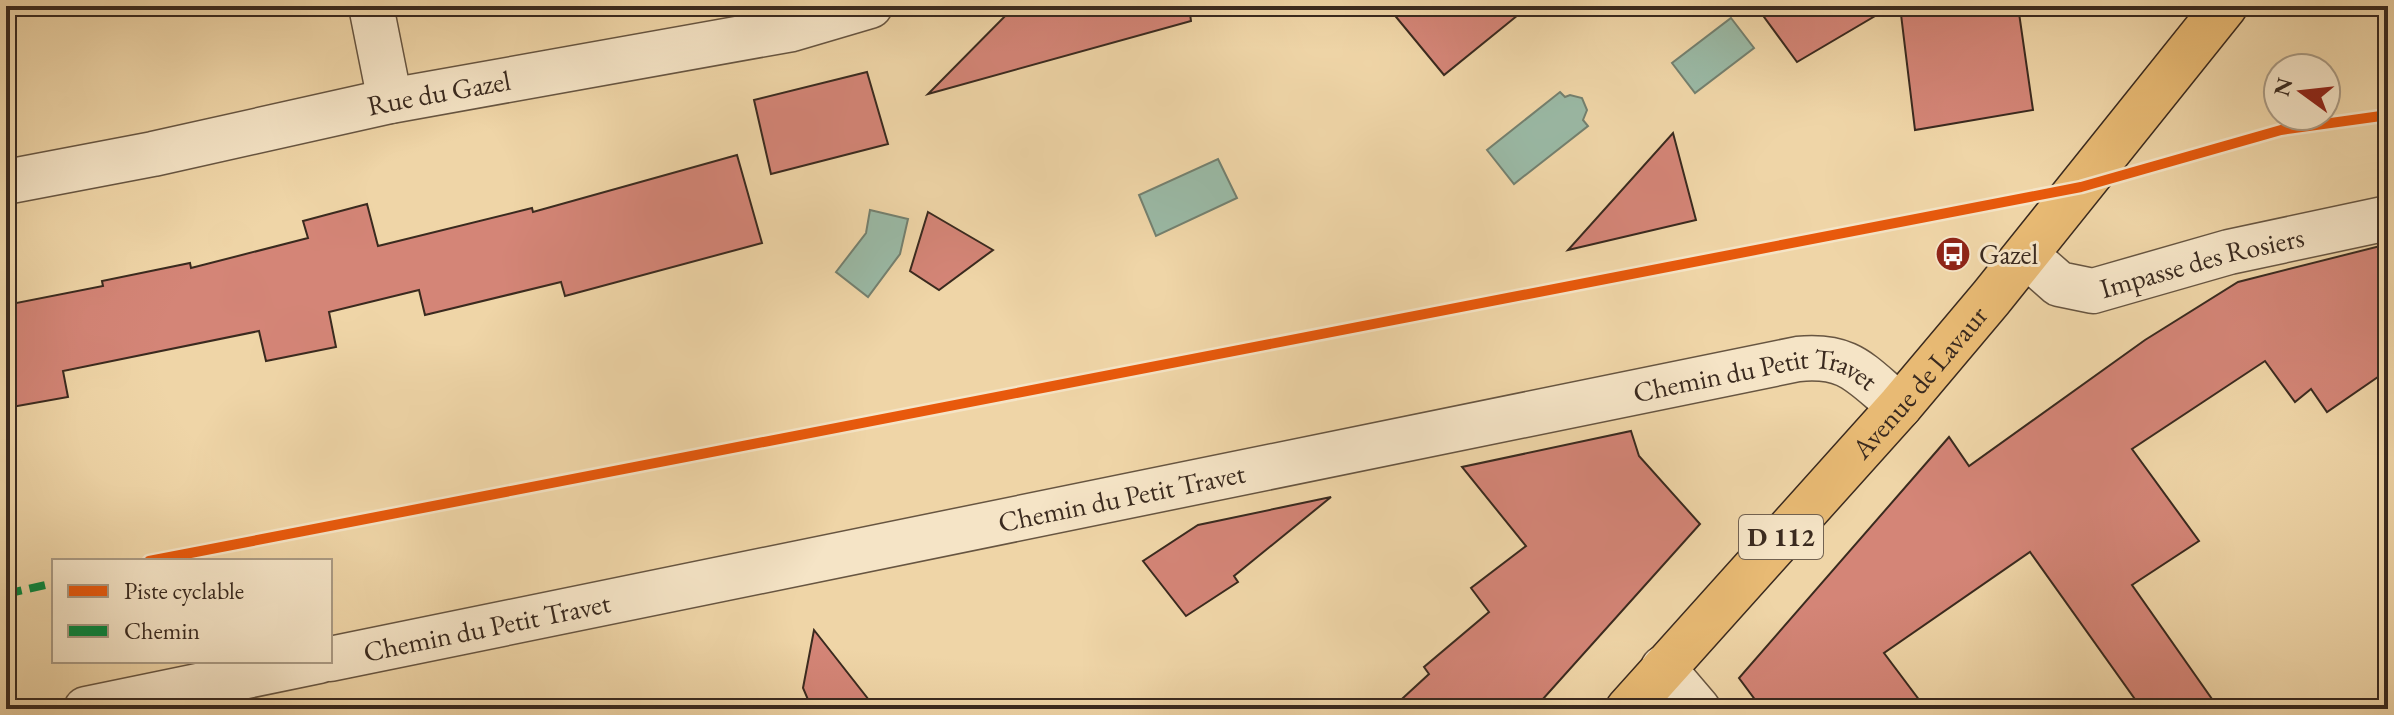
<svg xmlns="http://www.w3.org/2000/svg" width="2394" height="715" viewBox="0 0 2394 715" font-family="'EB Garamond',serif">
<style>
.water{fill:#9ab9a5;stroke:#74806f;stroke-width:2}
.building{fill:#d48577;stroke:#3a2a1f;stroke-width:2}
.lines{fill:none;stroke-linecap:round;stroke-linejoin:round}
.street-casing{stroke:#675541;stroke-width:47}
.primary-casing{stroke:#3a2a1f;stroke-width:47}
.street{stroke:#f5e4c6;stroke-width:44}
.primary{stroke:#e8ba74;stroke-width:44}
.quiet{stroke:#00873e;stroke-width:8;stroke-dasharray:16 8;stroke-linecap:butt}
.cycleway-casing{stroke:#f5e4c6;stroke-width:15}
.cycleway{stroke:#e8590c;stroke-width:10}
.labels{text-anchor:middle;stroke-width:6;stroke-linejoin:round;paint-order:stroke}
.shield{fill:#f5e4c6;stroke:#726251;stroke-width:2}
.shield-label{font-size:26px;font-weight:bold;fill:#3a2a1f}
.street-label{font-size:28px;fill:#3a2a1f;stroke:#f5e4c6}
.poi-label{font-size:28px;fill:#3a2a1f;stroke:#f5e4c6;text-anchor:start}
</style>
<rect width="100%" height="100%" fill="#efd5a7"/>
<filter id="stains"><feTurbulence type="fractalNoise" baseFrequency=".0025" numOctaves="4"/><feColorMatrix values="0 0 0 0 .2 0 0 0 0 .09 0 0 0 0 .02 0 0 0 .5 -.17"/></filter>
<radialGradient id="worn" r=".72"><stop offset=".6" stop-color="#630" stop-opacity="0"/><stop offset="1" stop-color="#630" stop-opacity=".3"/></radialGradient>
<g class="water">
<polygon points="1731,18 1754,48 1695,93 1672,63"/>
<polygon points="1560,92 1565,97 1570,95 1582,98 1587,110 1583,120 1588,126 1514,184 1487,150"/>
<polygon points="1218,159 1237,198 1156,236 1139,195"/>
<polygon points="870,210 908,219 900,254 868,297 836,272 866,233"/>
</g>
<g class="building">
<polygon points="1015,6 1189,6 1191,21 928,94"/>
<polygon points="1387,6 1529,6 1444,75"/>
<polygon points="1756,6 1892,6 1797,62"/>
<polygon points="1900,6 2018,6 2033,110 1915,130"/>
<polygon points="867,72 888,144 771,174 754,100"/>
<polygon points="1673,133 1696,220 1568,250"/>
<polygon points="737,155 762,243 565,296 561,282 425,315 419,290 329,312 336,347 266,361 259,331 63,371 68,397 6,408 6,305 103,286 102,281 190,263 191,268 308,238 303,221 367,204 378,246 532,208 533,212"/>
<polygon points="928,212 993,250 939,290 910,271"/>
<polygon points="2388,244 2388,370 2327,412 2311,389 2295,402 2265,361 2132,449 2199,541 2132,585 2219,709 2142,709 2030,552 1884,653 1926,709 1762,709 1739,678 1949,437 1969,466 2145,340 2238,282"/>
<polygon points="1631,431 1639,456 1700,524 1534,709 1391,709 1429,674 1424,667 1489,612 1471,588 1526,546 1462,467"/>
<polygon points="1331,497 1234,576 1238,582 1186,616 1143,561 1198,525"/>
<polygon points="814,630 876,709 812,709 803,688"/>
</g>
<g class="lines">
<defs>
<g id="street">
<polyline points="371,6 390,101"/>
<path id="s1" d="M 6,182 L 153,154 L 390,101 L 792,29 L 870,6"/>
<path id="s2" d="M 2027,256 L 2059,284 L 2093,291 L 2229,252 L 2388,218"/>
<path id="s3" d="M 330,659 L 1798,359 C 1851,354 1861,375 1900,406"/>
<polyline points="1663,668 1698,709"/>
<polyline points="86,709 319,661"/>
</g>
<g id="primary">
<path id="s4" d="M 1628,709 L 1900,406 L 1991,298 L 2225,6"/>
</g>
</defs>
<use href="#street" class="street-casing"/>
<use href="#primary" class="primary-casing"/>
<use href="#street" class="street"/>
<use href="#primary" class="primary"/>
<polyline class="quiet" points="6,594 54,583"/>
<defs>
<polyline id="cycleway" points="149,561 2081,187 2281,130 2388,115"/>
</defs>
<use href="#cycleway" class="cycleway-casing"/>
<use href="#cycleway" class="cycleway"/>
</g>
<defs>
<symbol id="bus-disc" viewBox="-11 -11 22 22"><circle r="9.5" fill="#8f2418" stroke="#f5e4c6"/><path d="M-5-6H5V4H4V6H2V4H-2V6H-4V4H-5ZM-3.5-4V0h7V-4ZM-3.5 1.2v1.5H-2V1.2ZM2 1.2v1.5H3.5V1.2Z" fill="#fff"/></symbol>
</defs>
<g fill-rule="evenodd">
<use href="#bus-disc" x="1933" y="234" width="40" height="40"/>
</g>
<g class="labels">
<rect class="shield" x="1739" y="515" width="84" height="44" rx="6"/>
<g class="shield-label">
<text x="1781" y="546">D 112</text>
</g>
<g class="street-label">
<text dy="10" stroke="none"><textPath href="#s1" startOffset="442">Rue du Gazel</textPath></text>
<text dy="10" stroke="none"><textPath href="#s2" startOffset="190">Impasse des Rosiers</textPath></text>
<text dy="10" stroke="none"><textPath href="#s4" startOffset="438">Avenue de Lavaur</textPath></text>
<text dy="10" stroke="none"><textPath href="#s3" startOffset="1456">Chemin du Petit Travet</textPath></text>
<text dy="10" stroke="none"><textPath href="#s3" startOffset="808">Chemin du Petit Travet</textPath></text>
<text dy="10" stroke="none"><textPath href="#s3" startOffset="160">Chemin du Petit Travet</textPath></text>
</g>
<g class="poi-label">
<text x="1979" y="264">Gazel</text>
</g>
</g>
<rect width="2394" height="715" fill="none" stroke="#efd5a7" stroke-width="32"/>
<rect x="8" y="8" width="2378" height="699" fill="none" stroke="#3a2a1f" stroke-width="4"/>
<rect x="16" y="16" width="2362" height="683" fill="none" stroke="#3a2a1f" stroke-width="2"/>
<rect x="52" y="559" width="280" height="104" fill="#f5e4c6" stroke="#aa9a83" stroke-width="2"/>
<rect x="68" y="585" width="40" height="12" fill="#e8590c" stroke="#aa9a83" stroke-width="2"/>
<text x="124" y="599" font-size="24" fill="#3a2a1f">Piste cyclable</text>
<rect x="68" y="625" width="40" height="12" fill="#00873e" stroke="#aa9a83" stroke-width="2"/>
<text x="124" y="639" font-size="24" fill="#3a2a1f">Chemin</text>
<g transform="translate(2302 92) rotate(285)"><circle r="38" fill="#f5e4c6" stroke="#aa9a83" stroke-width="2"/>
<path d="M0-6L14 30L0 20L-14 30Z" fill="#8f2418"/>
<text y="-12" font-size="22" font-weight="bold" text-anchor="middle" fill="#3a2a1f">N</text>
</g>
<rect width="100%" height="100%" filter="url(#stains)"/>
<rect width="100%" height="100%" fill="url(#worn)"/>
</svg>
